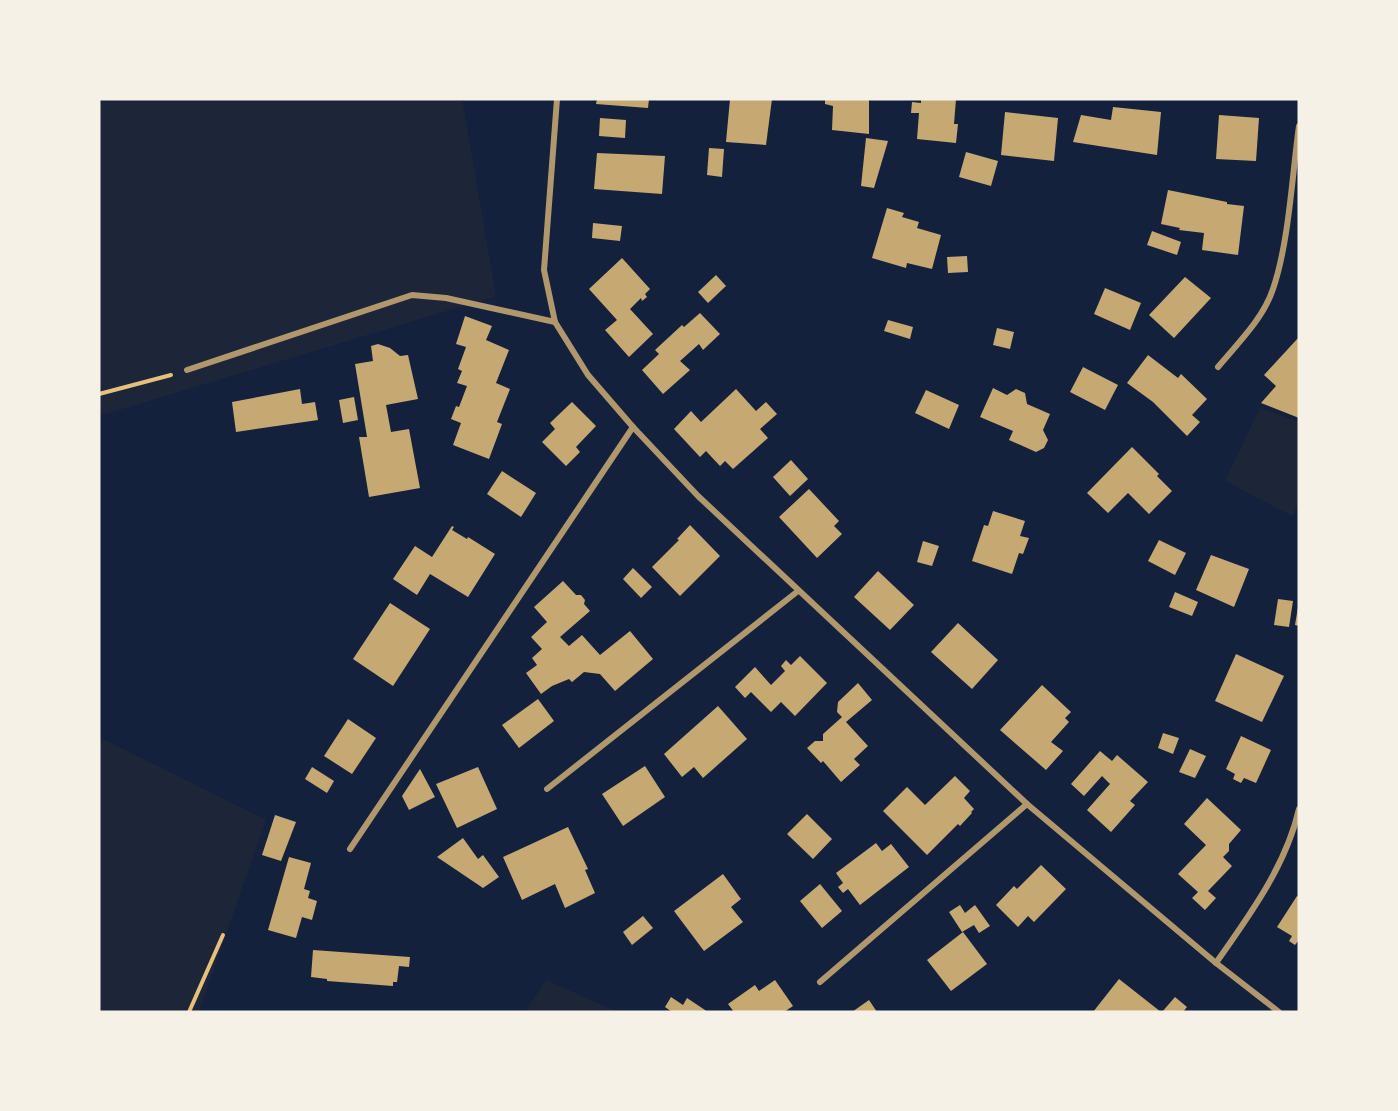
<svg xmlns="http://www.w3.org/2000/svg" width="1398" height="1111" viewBox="0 0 1398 1111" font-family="'Source Serif 4',serif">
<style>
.green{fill:#1d2539}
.building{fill:#c6a872}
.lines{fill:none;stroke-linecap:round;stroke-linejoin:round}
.path{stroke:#e5c07b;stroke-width:4}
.minor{stroke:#b1986c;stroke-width:6}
</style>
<rect width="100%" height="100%" fill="#14213d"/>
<g class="green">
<polygon points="99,99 462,99 496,296 99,416"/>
<polygon points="1260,408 1299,422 1299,503 1292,516 1225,481"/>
<polygon points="99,737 266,820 199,1012 99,1012"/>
<polygon points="546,980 618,1012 525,1012"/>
</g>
<g class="building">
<polygon points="597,99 649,99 648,108 596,104"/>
<polygon points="730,99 772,99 766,145 726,142"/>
<polygon points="825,99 869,99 869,134 832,130 833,106 825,104"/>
<polygon points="921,99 956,99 954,124 958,124 956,143 917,139 919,113 911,113 912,102 921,103"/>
<polygon points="1113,107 1161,112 1157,155 1073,142 1081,115 1111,120"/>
<polygon points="1005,112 1058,118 1054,161 1001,155"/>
<polygon points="1219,115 1259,118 1256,161 1216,159"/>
<polygon points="600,118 626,120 625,138 599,136"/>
<polygon points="866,138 888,141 874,188 861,186"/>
<polygon points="709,148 724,149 722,177 707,175"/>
<polygon points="966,152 998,161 991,186 959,177"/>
<polygon points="597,153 665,156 662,194 594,189"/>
<polygon points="1168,190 1227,202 1227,204 1244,206 1238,255 1202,250 1204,233 1179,230 1180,228 1161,224"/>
<polygon points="887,208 904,213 902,217 919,222 917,228 941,235 932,269 907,263 906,268 872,258"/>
<polygon points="593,223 622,226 620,241 592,238"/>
<polygon points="1152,231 1181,242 1177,255 1147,245"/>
<polygon points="967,256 968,272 948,273 947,257"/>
<polygon points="622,258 650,289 645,294 647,297 642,301 641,298 630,309 653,334 629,357 605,330 617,320 589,289"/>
<polygon points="716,275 726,286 708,303 698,292"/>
<polygon points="1185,277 1211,298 1174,338 1149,315"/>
<polygon points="1105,288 1141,303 1130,330 1094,314"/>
<polygon points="700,313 720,334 703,350 699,344 680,361 690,370 663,394 642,370 659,354 655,350 682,325 684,327"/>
<polygon points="465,316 492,326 486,340 509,350 496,383 510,389 497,422 502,424 489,459 453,445 461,423 451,419 456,406 459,407 467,386 457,383 462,371 458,369 466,347 456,344"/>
<polygon points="888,320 913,327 910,339 884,331"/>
<polygon points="997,328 1014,332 1010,349 993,345"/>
<polygon points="1299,337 1299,418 1261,403 1276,386 1264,375"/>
<polygon points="378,344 390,348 400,356 408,355 418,399 386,405 391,432 409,429 420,488 369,497 359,437 367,437 355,364 373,361 371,346"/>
<polygon points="1148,355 1178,378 1181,374 1207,399 1192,415 1200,422 1187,436 1153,402 1127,383"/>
<polygon points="1083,367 1118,385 1105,410 1070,392"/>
<polygon points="993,388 1007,395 1016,389 1025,393 1027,404 1050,414 1043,430 1048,440 1044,448 1036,452 1009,440 1013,431 980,417"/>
<polygon points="300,389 302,404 315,402 318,420 236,432 232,402"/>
<polygon points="736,389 756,411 766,402 777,414 760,429 768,438 733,469 725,461 720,466 706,451 700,457 674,429 691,411 701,422"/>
<polygon points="926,390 959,405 949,429 915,413"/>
<polygon points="354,397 358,420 343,423 339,400"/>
<polygon points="572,402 596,426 576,447 580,452 566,466 542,442 555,429 550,423"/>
<polygon points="1132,447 1159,474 1157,476 1172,491 1149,514 1128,493 1108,513 1087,493"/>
<polygon points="791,460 808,479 790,496 773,477"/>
<polygon points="502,471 536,493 521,517 487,494"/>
<polygon points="809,489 839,521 834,526 842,534 817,558 779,517"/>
<polygon points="993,511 1025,521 1020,536 1029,538 1023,554 1019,553 1012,574 972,561 984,525 988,526"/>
<polygon points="690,525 720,556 680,596 652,567 679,540 677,539"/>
<polygon points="452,526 454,527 452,530 467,539 468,537 495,554 468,597 430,574 417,595 393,579 415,546 432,557"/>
<polygon points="1159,540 1186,553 1175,575 1148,561"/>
<polygon points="923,541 939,546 932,566 917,562"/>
<polygon points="1211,555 1249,569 1234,607 1196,590"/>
<polygon points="633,568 652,587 641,598 623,579"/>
<polygon points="878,571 914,605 890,630 854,597"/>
<polygon points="563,581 576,595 581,595 585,600 584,604 590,611 560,637 569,646 582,635 600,655 630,631 653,659 615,691 600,674 584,672 572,682 569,679 552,686 541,694 526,673 537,665 532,658 542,649 531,637 547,622 534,607"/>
<polygon points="1175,592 1198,602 1192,616 1169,607"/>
<polygon points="1278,599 1293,601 1289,627 1274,625"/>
<polygon points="390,603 430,629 393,686 353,659"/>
<polygon points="1298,607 1299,607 1299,626 1295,625"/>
<polygon points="958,623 998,660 972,689 931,652"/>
<polygon points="1236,654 1284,676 1262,722 1215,701"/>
<polygon points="800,656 827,683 795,716 781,702 771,712 751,692 745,698 735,687 755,667 771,685 785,671 781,666 786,660 791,665"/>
<polygon points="858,683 872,700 846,722 868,746 854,759 860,765 841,782 823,761 821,763 807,748 815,741 823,741 823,734 842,717 837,712 838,702"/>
<polygon points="1042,685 1071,712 1065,718 1069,722 1051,742 1063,751 1046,770 1000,730"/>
<polygon points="538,699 554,721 519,748 502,725"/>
<polygon points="718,706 747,739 703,778 694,767 682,777 664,754"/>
<polygon points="348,719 376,738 352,774 324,756"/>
<polygon points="1163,733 1179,738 1173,754 1158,748"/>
<polygon points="1241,736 1271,750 1256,783 1244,778 1241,783 1233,779 1235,774 1226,769"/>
<polygon points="1190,749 1206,756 1195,778 1179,772"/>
<polygon points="1100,751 1112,761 1117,755 1148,782 1130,801 1135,805 1111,832 1087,810 1110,784 1102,776 1084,796 1071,784"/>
<polygon points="645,766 665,797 623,826 602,794"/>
<polygon points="312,767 334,781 327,793 305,779"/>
<polygon points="478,767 497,809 457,828 436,784"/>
<polygon points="420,769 435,797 409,810 402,796"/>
<polygon points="955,776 970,791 964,798 974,809 971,812 972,813 960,826 958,824 927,855 883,811 907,787 925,805"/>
<polygon points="1207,798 1241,830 1229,844 1229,851 1223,857 1232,866 1208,891 1216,898 1205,910 1192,898 1198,892 1178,874 1206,845 1184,824"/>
<polygon points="807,814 832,839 813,859 787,834"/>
<polygon points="275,815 296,822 281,861 262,855"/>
<polygon points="568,827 588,869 585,870 595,893 565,908 555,884 522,900 503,857"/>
<polygon points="463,838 478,859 483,855 499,877 483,888 437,857"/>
<polygon points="876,843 882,851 891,844 909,867 860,905 848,889 843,893 838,887 843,883 836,873"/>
<polygon points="289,857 311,863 304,889 310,891 308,898 317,901 312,920 302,917 296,938 268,930"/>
<polygon points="1041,865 1066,889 1034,922 1028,916 1018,927 996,905 1014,886 1017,889"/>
<polygon points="723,874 741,899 731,907 743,922 704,951 674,911"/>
<polygon points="820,884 842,911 822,928 800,901"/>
<polygon points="1297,896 1299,897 1299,940 1295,945 1289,941 1292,936 1277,927"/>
<polygon points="960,905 965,913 975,905 990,926 979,933 974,925 962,932 949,912"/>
<polygon points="643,916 653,928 632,945 623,932"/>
<polygon points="963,932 987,964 951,991 927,960"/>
<polygon points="313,950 410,957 409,967 399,966 397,982 393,982 393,986 327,981 327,979 311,977"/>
<polygon points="1119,979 1161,1012 1093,1012"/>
<polygon points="775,980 793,1006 784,1012 734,1012 728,1004 755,985 759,991"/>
<polygon points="671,997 683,1005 687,998 708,1012 672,1012 665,1007"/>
<polygon points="1175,997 1187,1007 1183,1012 1162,1012"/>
<polygon points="869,1000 877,1012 852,1012"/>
</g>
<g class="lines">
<g class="path">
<polyline points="99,394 171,375"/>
<polyline points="189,1012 223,935"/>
</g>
<g class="minor">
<polyline points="557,99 544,270 555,322 588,375 633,427 698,496 1027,804 1216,963 1279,1012"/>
<path d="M 1218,367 C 1238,343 1263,319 1273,289 C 1289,242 1292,176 1299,126"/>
<polyline points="187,370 412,295 446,298 555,322"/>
<polyline points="547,789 798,591"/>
<polyline points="350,849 633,427"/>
<path d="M 1216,963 C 1249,916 1286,866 1299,809"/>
<polyline points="820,982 1027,804"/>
</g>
</g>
<rect width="1398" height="1111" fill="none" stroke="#f6f1e7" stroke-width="201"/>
</svg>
